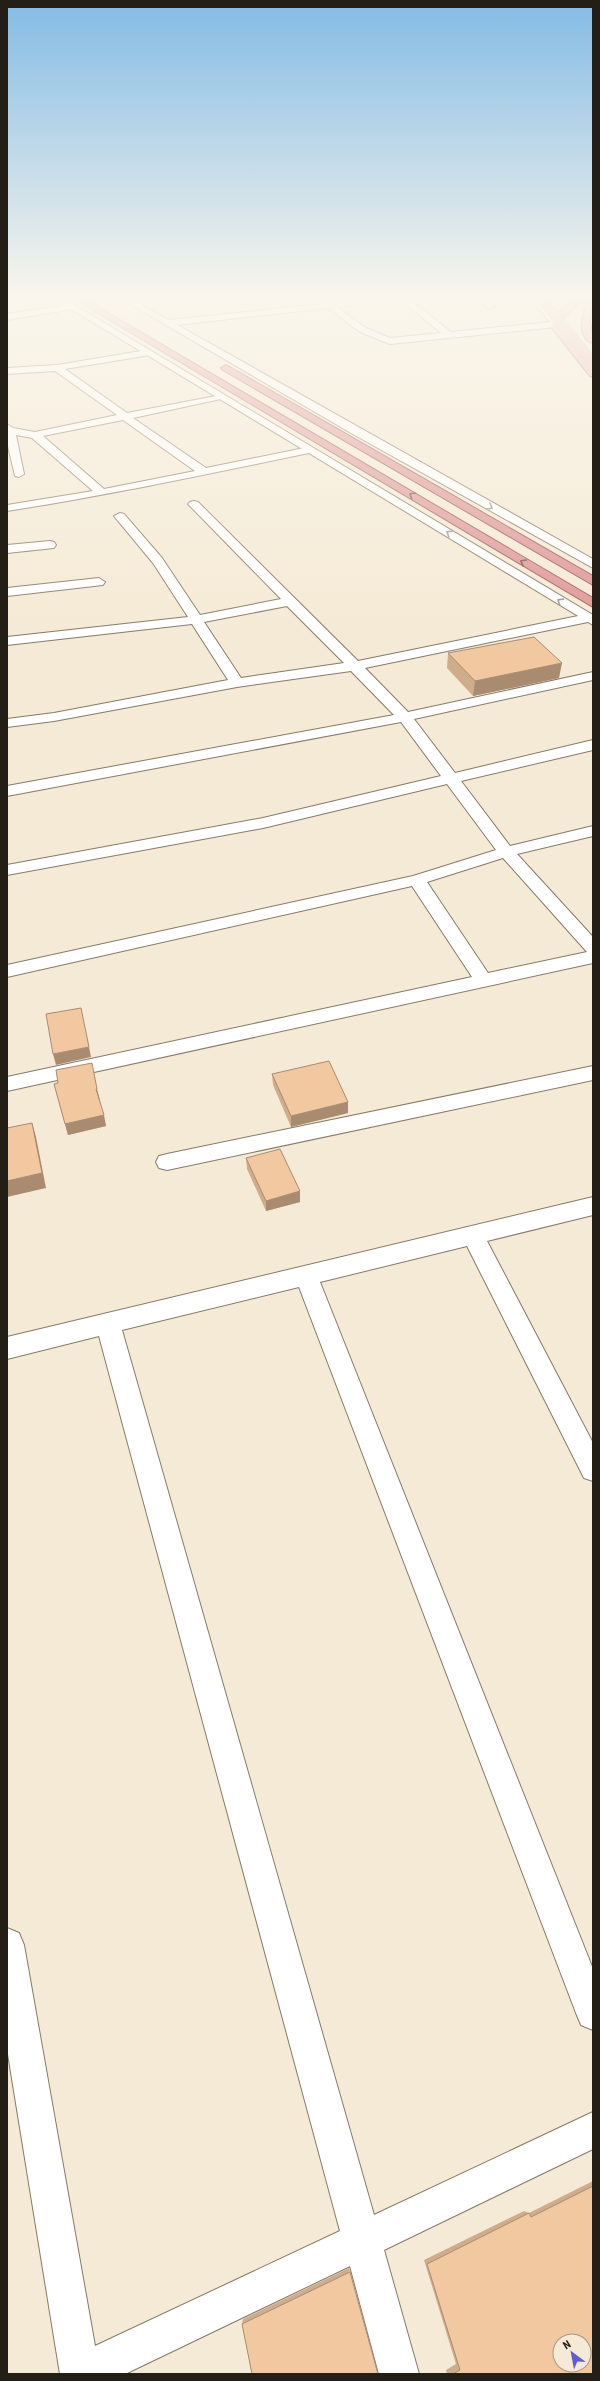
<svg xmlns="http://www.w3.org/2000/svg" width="600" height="2381" viewBox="0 0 600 2381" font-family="'Roboto Condensed',sans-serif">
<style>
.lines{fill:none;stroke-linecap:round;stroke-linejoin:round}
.minor-casing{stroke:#857b69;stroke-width:2}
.tertiary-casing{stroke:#857b69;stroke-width:2}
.primary-casing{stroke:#995b58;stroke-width:2}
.trunk-casing{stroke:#995b58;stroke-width:2}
.minor{fill:#fff;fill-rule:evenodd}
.tertiary{fill:#fff;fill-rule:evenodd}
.primary{fill:#e8b0b0;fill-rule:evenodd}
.trunk{fill:#e09696;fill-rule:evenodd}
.primary-bridge-casing{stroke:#995b58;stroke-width:10;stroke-linecap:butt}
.primary-bridge{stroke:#e8b0b0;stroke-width:10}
.wall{fill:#cfac8a}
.shaded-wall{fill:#a98c70}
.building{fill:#f1c8a0;stroke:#a98c70;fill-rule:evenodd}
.oneway{stroke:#785550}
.oneway2{stroke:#9c9a97}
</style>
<rect width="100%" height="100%" fill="#f5ead5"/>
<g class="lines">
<defs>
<g id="minor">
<polygon points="320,300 329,300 332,303 386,300 382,302 337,307 366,328 390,338 441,333 401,300 410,300 451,332 550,322 532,300 540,300 560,324 556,327 390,344 360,332 328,308 168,326 164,323 168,320 323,304"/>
<polygon points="480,300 489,300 495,307 488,309"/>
<polygon points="71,304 74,305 74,309 7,320 7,314"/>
<path d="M 147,350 L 150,351 L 150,355 L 65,369 L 127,413 L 221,395 L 221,399 L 133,418 L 206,468 L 309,447 L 314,450 L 309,453 C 208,474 109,495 7,511 L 7,505 L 93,491 L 32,438 L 16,435 L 24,474 L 19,477 L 15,476 L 7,442 L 7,424 L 13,428 L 35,432 L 117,415 L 55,371 L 7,374 L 7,368 L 57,365 ZM 123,420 L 195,471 L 104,489 L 43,436 Z"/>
<path d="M 194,501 L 198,502 L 358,661 L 588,614 L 593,615 L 593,620 L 588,622 L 365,668 L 408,712 L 593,672 L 593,680 L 414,719 L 455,773 L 593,740 L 593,750 L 461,781 L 510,846 L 593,826 L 593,836 L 517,854 L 593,937 L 593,963 L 7,1091 L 7,1077 L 472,977 L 412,886 L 7,977 L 7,965 L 413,876 L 496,850 L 447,784 L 263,828 L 7,875 L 7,865 L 263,818 L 441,776 L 401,722 L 7,796 L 7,786 L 394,715 L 351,671 L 237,687 L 54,721 L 7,727 L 7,719 L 54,713 L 228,680 L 192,624 L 7,645 L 7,637 L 188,617 L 153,563 L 114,516 L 120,513 L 124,514 L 162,558 L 200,615 L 281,599 L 190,506 L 188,504 L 190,502 ZM 287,606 L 344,663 L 241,678 L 204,622 ZM 503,858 L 587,952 L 488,973 L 427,882 Z"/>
<polygon points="50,541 54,542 56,545 54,548 7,553 7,545"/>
<polygon points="99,578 105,582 103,585 7,596 7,588"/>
<polygon points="593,1066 593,1080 167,1170 159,1168 156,1162 159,1156 167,1154"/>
<polygon points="593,1197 593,1215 487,1241 593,1443 593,1481 584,1478 467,1246 320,1282 593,1969 593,2030 581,2025 576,2013 299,1287 122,1330 374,2215 593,2112 593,2149 384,2250 419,2374 379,2374 350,2266 125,2374 60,2374 7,2048 7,1928 19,1933 24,1945 95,2346 340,2231 99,1336 7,1359 7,1337"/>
</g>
<g id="tertiary">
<polygon points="56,300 66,300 593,615 593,625"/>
<polygon points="123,300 133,300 593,559 593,568 351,433"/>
</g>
<g id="primary">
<polygon points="574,300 583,300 565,316 559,327 593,368 593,377 590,376 551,327 558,313"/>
<path d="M 589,300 L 593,300 L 590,320 L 593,343 C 575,338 583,311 589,300 Z"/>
</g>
<g id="trunk">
<polygon points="76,300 86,300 593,598 593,607"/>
<polygon points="226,365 593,576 593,585 223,370 221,368"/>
</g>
</defs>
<use href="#minor" class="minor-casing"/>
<use href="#tertiary" class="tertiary-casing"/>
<use href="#primary" class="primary-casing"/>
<use href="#trunk" class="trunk-casing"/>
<use href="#minor" class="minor"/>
<use href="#tertiary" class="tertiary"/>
<use href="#primary" class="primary"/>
<use href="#trunk" class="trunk"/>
<defs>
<polyline id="primary-bridge" points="542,300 593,362"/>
</defs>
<use href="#primary-bridge" class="primary-bridge-casing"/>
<use href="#primary-bridge" class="primary-bridge"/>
</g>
<g class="wall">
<polygon points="448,653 559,678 473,696 447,668"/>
<polygon points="272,1074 348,1113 291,1127 273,1085"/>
<polygon points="54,1084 100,1100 99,1100 106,1126 68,1135"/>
<polygon points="246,1158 300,1202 266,1211 247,1169"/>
<polygon points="593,2181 593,2374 447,2374 446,2370 456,2364 424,2260 524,2211 529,2213"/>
<polygon points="349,2268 350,2272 242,2324 243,2319"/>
</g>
<g class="shaded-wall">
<polygon points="562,663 559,678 473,696 475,681"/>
<polygon points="89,1047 91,1057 56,1065 53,1054"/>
<polygon points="96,1089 97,1089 100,1100 98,1100"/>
<polygon points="348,1102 348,1113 291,1127 291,1116"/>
<polygon points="104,1115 106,1126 68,1135 65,1124"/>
<polygon points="32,1123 36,1137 46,1188 7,1197 7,1181"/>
<polygon points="300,1191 300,1202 266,1211 266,1201"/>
</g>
<g class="building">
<polygon points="534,637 562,663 475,681 448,653"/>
<polygon points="81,1008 89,1047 53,1054 46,1014"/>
<polygon points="329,1061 348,1102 291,1116 272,1074"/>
<polygon points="92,1063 97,1089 96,1089 104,1115 65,1124 54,1084 58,1083 56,1070"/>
<polygon points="32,1123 42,1173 7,1181 7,1128"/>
<polygon points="280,1149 300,1191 266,1201 246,1158"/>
<path d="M 593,2186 L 593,2374 L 453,2374 L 460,2370 L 427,2264 L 529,2213 L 531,2217 ZM 560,2341 L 584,2341 L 584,2365 L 560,2365 Z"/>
<polygon points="350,2272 378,2374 252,2374 242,2324"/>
</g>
<defs><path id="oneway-chevron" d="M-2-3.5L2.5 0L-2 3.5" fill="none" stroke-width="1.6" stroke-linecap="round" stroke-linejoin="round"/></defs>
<g class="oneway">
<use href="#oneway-chevron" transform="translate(412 495) rotate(-149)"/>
<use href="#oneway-chevron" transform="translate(523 562) rotate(-149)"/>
</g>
<g class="oneway2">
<use href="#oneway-chevron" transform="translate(490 507) rotate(29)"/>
<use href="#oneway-chevron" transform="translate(449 533) rotate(-148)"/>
<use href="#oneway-chevron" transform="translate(560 601) rotate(-148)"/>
</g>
<linearGradient id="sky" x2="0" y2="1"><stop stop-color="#83bbe5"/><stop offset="0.47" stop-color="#faf6ec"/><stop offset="1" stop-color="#faf6ec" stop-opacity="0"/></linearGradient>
<rect width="600" height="633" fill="url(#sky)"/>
<rect width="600" height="2381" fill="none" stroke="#231f17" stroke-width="16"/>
<g transform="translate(572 2353) rotate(328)"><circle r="19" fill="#f5ead5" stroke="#a19989"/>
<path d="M0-3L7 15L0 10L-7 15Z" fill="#615cd4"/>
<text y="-6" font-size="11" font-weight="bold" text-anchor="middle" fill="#231f17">N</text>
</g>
</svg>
